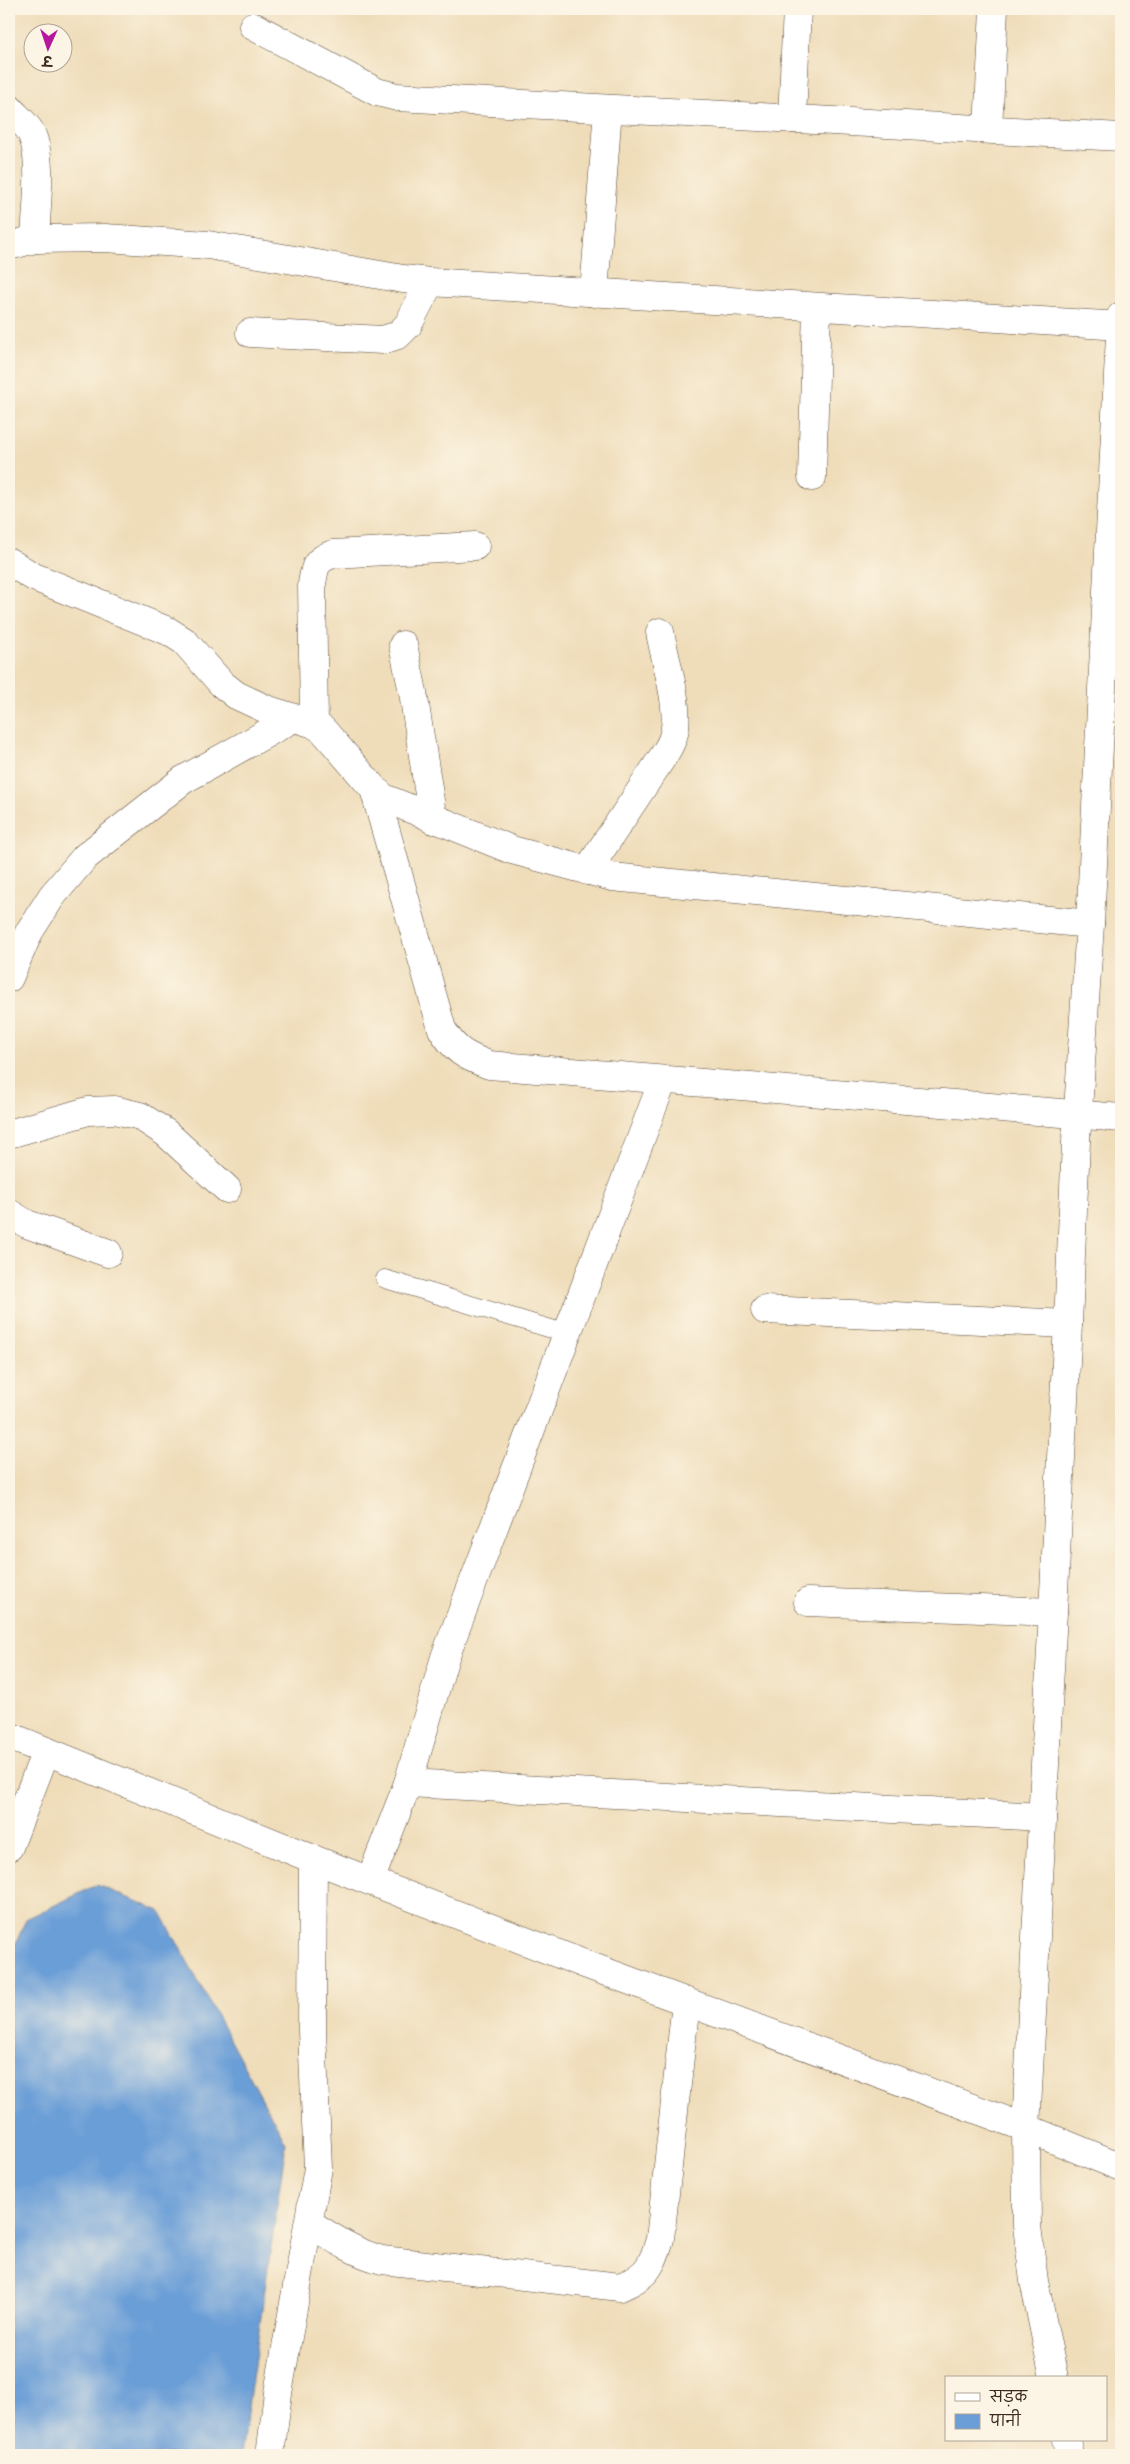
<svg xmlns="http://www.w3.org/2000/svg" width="1130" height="2464" viewBox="0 0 1130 2464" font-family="Delius,'Playpen Sans Deva',sans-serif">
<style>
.water{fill:#6b9ed7;stroke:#53647a}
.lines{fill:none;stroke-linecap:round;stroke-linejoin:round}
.service-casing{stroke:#564535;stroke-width:19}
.minor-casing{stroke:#564535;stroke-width:29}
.tertiary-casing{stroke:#564535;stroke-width:29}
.service{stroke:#fff;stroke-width:18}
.minor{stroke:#fff;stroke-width:28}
.tertiary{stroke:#fff;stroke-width:28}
</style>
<rect width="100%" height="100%" fill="#fcf5e5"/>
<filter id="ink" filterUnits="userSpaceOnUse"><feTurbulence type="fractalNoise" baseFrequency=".02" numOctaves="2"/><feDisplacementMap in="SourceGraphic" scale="10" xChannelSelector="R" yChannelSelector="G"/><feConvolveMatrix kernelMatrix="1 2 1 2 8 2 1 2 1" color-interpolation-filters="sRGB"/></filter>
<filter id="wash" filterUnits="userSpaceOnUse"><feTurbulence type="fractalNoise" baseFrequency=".0096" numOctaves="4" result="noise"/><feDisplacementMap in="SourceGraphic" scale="20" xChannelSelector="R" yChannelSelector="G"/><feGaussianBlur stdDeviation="1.12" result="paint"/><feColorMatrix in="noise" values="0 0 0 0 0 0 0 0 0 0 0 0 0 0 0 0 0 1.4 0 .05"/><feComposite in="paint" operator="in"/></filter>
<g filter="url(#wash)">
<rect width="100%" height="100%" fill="#efddba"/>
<polygon class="water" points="97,1885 160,1911 286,2143 241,2455 9,2455 9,1960 26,1919"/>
</g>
<g filter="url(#ink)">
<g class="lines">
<defs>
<polyline id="service" points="385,1279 568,1334"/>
<g id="minor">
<polyline points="253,26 377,92 397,97 1121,137"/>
<path d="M 9,108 C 15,115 25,123 30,131 C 44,156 36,210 35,239"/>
<polyline points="792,119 797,9"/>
<polyline points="988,129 994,9"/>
<polyline points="9,246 35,239 105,238 208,245 403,279 430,282 1121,326"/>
<polyline points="594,293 608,109"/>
<polyline points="250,333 383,340 398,335 408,325 430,282"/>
<polyline points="812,477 817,308"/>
<polyline points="9,562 34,577 168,631 184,641 222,684 236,695 266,709 314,724 323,730 374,789 384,798 512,850 612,877 1090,924"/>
<polyline points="403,645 413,692 433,820"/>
<path d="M 314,724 L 312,584 C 315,566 315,560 333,554 L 475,546"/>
<path d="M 374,789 L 442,1029 C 455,1051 465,1056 489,1065 L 1121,1118"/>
<path d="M 587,871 L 664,755 C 667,750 671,744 673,737 C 682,710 665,661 660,632"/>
<polyline points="9,978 29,932 52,896 85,857 183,780 292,719"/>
<polyline points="9,1134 88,1111 115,1110 140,1116 166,1133 227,1189"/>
<polyline points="9,1213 27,1224 108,1253"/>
<polyline points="765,1310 1068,1324"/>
<polyline points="808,1602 1053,1612"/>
<polyline points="9,1736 313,1859 582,1963 1026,2128"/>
<polyline points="408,1783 1042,1817"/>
<polyline points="9,1847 46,1751"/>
<polyline points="370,1881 408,1783 445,1657 663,1080"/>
<path d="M 309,2223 C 333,2238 355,2253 382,2260 L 620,2287 C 647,2276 652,2267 660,2239 L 686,2002"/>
<polyline points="270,2455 278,2393 318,2168 312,2031 313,1859"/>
</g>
<g id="tertiary">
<polyline points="1026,2128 1121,2167"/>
<polyline points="1054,2378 1034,2281 1027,2226 1026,2128 1068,1324 1076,1142 1090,924 1121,316"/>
<polyline points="1067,2440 1070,2455"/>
</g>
</defs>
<use href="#service" class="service-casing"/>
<use href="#minor" class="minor-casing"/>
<use href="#tertiary" class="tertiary-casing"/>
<use href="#service" class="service"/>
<use href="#minor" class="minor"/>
<use href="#tertiary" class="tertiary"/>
</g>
</g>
<rect width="1130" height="2464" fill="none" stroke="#fcf5e5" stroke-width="30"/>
<rect x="945" y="2376" width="162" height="65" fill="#fcf5e5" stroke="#afa495"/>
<rect x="955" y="2393" width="25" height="8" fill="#ffffff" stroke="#afa495"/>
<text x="990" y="2402" font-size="15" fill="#3b2a1e">सड़क</text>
<rect x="955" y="2414" width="25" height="15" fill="#6b9ed7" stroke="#afa495"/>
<text x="990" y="2426" font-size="15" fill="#3b2a1e">पानी</text>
<g transform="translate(48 48) rotate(183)"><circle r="24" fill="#fcf5e5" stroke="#afa495"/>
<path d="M0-4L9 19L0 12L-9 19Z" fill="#b5179e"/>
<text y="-8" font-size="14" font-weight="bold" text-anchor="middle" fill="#3b2a1e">उ</text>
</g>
</svg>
